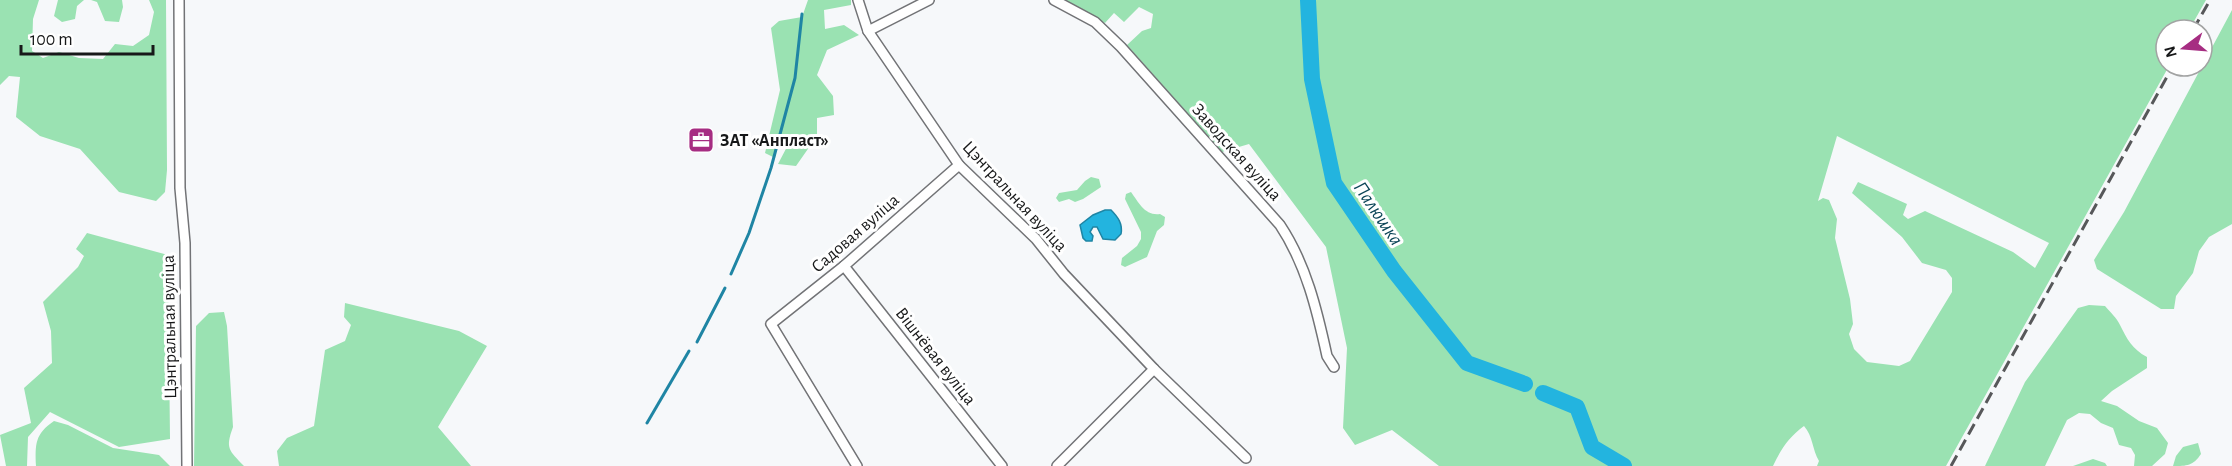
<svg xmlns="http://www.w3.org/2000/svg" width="2232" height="466" viewBox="0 0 2232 466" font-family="'Alegreya Sans',sans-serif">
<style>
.green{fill:#9ae2b2;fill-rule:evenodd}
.water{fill:#23b4df;stroke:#1f85a4;stroke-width:1.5}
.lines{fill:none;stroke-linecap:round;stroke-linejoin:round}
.stream{stroke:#1f85a4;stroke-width:3}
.river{stroke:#23b4df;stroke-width:16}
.minor-casing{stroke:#727376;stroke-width:12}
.minor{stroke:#fff;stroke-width:9}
.rail{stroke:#57585a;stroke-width:3;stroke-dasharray:12 6;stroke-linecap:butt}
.labels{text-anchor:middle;stroke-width:6;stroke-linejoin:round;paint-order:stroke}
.poi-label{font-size:18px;font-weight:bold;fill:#171819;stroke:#fff;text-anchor:start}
.street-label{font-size:18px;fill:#171819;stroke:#fff}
.water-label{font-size:20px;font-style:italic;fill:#0b4557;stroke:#fff}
</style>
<rect width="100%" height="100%" fill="#f6f8fa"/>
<g class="green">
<polygon points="0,0 39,0 33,19 32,51 43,58 59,52 79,58 103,59 115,44 133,46 149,35 154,12 149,0 166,0 167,170 165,192 156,201 119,192 80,149 40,136 16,117 20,77 9,76 0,85"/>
<polygon points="58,0 84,0 77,6 75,19 62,22 54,16"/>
<polygon points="91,0 122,0 123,7 119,22 105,21 97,2"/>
<polygon points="808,0 851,0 851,5 824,10 825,29 844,25 859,35 827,50 817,75 833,96 834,115 817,118 817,136 796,166 778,164 789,143 784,135 779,135 775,158 765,153 780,90 771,28 779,21 802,17"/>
<path d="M 1064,0 L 2206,0 L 2189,30 L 2166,30 L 2166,66 L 2169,66 L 1946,466 L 1817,466 L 1819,461 C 1812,449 1813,436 1804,426 C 1789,437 1781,449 1773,466 L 1439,466 L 1392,430 L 1355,445 L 1343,428 L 1347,348 L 1326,247 L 1249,144 L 1222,152 L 1127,45 L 1142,31 L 1151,28 L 1153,14 L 1139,7 L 1124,22 L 1114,13 L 1105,23 ZM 1837,136 L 2049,243 L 2035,268 L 2013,252 L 1925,211 L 1908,219 L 1903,215 L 1907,204 L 1858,182 L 1852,193 L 1902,237 L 1922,263 L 1946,270 L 1952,278 L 1952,292 L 1910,361 L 1899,366 L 1867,362 L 1854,349 L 1849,334 L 1853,324 L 1850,299 L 1835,238 L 1837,219 L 1829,200 L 1823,198 L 1818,201 Z"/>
<polygon points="2232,10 2232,224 2209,237 2199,251 2193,273 2176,296 2174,309 2161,309 2097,269 2094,260 2124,212"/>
<polygon points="1091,177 1099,179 1101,187 1083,199 1075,202 1069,199 1059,202 1056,198 1059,193 1077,190 1085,181"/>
<path d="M 1131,192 C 1139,203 1145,216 1160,214 L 1165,217 L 1164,225 L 1157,231 L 1147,257 L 1125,267 L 1121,265 L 1122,258 L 1137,246 L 1141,239 L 1141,232 L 1125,199 L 1126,194 Z"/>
<polygon points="87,233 168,255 170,439 119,447 50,412 28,437 27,466 6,466 0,435 31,423 24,388 52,363 51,331 43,302 78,267 84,256 76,249"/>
<polygon points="345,303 459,331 487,346 438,427 471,466 279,466 277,451 287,438 314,426 325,350 345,341 351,325 344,317"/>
<path d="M 2089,305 L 2105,306 C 2110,312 2117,318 2120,325 C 2127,339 2132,349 2147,357 L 2147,368 L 2112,391 L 2101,401 L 2117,406 L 2139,421 L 2157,428 L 2168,443 L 2165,454 L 2152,466 L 2134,466 L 2135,455 L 2131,448 L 2119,445 L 2113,428 L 2101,423 L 2090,414 L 2079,413 L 2067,420 L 2045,466 L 1985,466 L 2025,382 L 2078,308 Z"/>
<path d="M 224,312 L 227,326 L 233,427 C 225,449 229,450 244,466 L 194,466 L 196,326 L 209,313 Z"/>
<path d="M 54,421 L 68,425 L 113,448 L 159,455 L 170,466 L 36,466 C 35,444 35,434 54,421 Z"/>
<path d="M 2198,443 L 2201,454 C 2193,466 2187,466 2173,466 L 2176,456 L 2183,447 Z"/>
<polygon points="2093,459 2105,463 2107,466 2073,466"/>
</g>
<path class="water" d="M 1105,210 L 1111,210 C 1118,217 1123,224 1121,234 L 1115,240 L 1103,239 L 1097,227 L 1093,227 L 1090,232 L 1093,236 L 1092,241 L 1086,241 L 1083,238 L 1080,225 L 1093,215 Z"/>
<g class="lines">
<g class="stream">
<polyline points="731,274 749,233 771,168 795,78 802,14"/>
<polyline points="697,342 725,288"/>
<polyline points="647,423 689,351"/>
</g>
<g class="river">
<polyline points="1308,0 1312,79 1334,183 1394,271 1467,363 1525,384"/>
<polyline points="1543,393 1577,407 1592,447 1624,466"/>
</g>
<defs>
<g id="minor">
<polyline points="179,0 180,188 185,243 187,466"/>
<polyline points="858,0 868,31 959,165 1036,239 1064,274 1154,369 1057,466"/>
<path d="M 1054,0 L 1095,22 L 1121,47 L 1280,225 C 1306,264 1317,310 1327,356 L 1334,367"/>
<polyline points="868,31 929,0"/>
<polyline points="844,266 1002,466"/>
<polyline points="1154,369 1246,458"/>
<polyline points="857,466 771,324 844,266 959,165"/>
</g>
</defs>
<use href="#minor" class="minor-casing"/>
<use href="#minor" class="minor"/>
<g class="rail">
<polyline points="2193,30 2210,0"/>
<polyline points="1951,466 2173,66"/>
</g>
</g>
<defs>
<symbol id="office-square" viewBox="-11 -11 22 22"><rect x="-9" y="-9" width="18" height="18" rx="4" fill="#a62d82" stroke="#fff"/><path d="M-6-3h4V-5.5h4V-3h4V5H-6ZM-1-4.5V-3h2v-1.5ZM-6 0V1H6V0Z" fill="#fff"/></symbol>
</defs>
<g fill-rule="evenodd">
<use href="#office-square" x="686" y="125" width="30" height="30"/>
</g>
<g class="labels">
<g class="poi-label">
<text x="720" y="146">ЗАТ «Анпласт»</text>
</g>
<g class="street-label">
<text transform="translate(1237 152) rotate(48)" y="6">Заводская вуліца</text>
<text transform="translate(1015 196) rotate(47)" y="6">Цэнтральная вуліца</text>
<text transform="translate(855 233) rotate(-41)" y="6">Садовая вуліца</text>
<text transform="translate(169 327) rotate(-91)" y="6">Цэнтральная вуліца</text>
<text transform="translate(936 356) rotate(52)" y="6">Вішнёвая вуліца</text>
</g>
<g class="water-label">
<text transform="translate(1379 213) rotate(56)" y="7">Палюшка</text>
</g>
</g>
<g transform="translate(2184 48) rotate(254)"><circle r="28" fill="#ffffff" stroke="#a2a3a3" stroke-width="1.5"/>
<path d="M0-4.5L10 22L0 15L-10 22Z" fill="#a62d82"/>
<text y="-9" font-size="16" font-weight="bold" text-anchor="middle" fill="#171819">N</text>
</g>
<path d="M21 45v9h132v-9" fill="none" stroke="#171819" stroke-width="3"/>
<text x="30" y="45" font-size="18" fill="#171819" stroke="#ffffff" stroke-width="4.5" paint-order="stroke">100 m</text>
</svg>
